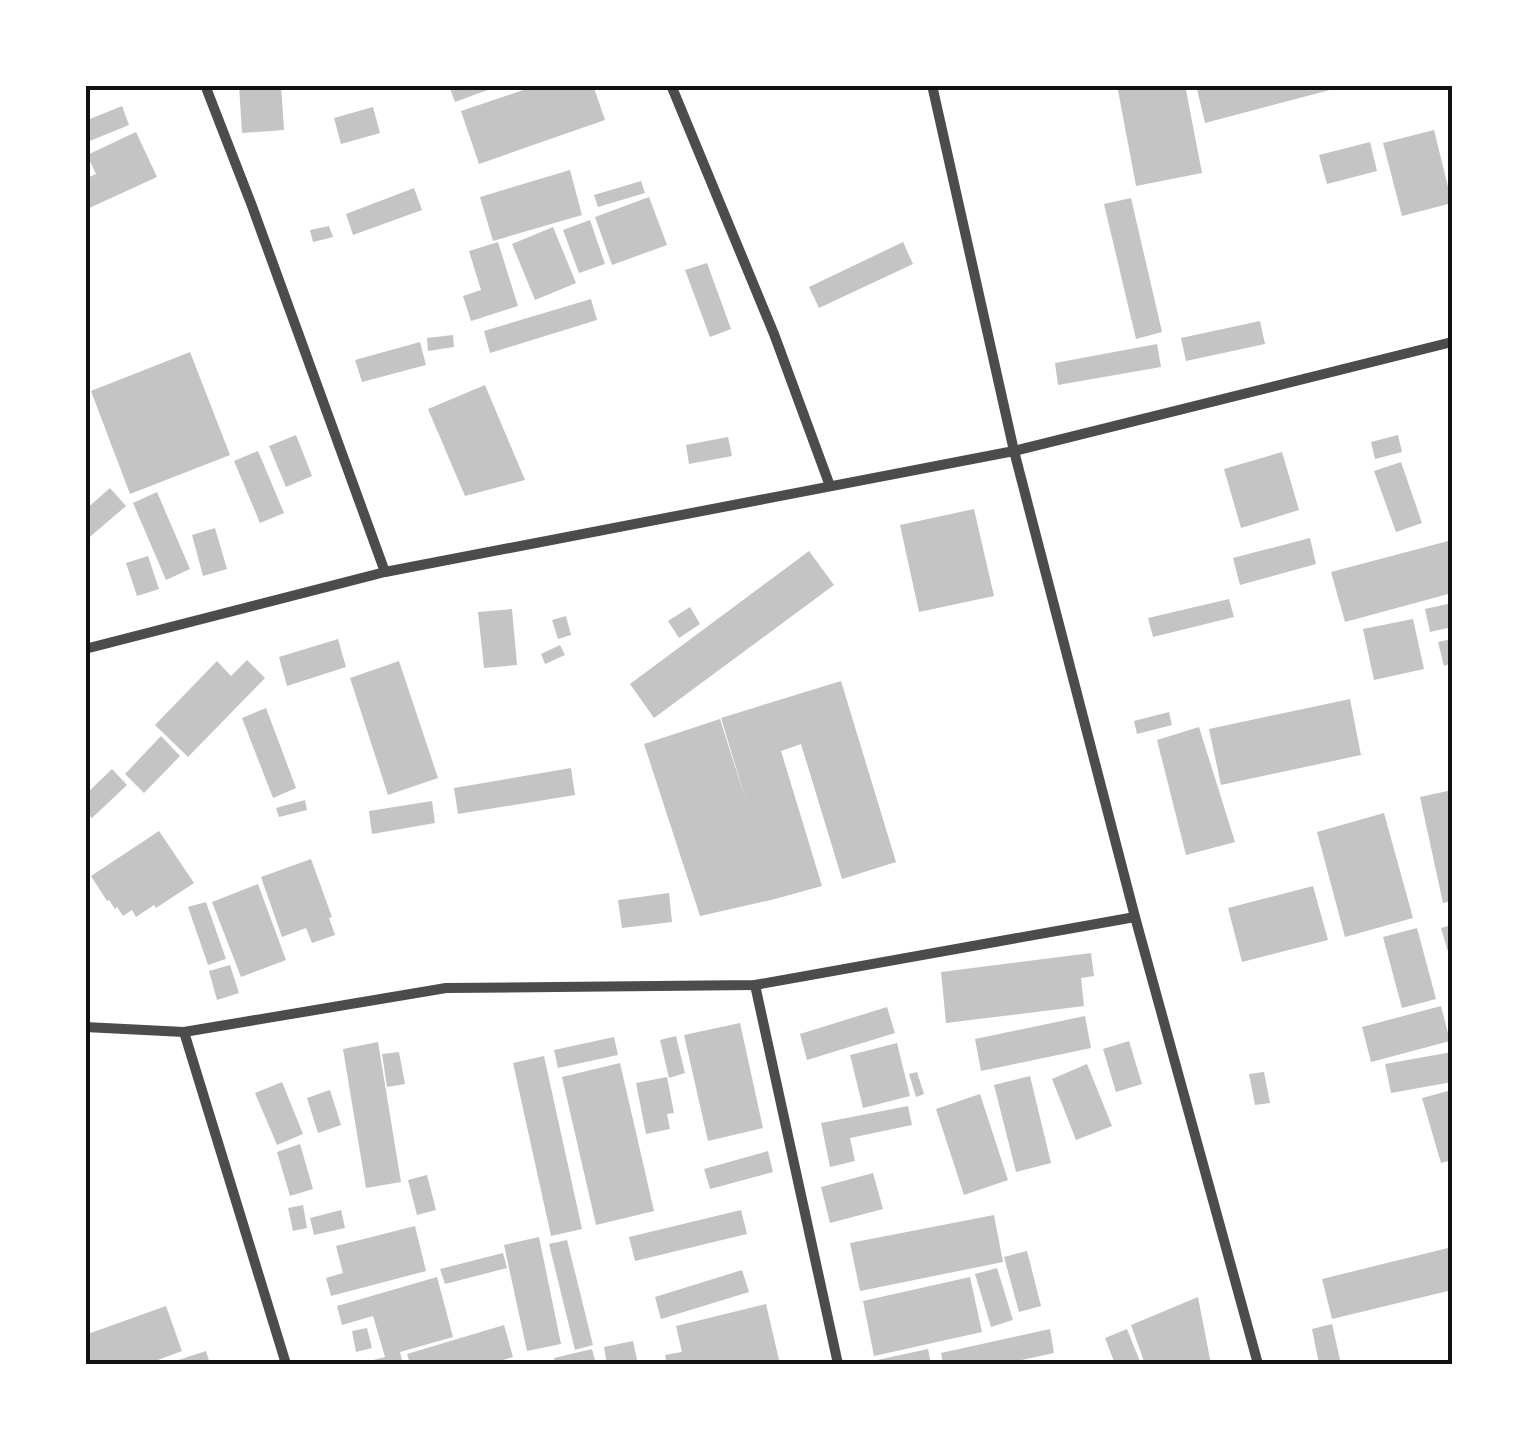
<svg xmlns="http://www.w3.org/2000/svg" width="1537" height="1449" viewBox="0 0 1537 1449" font-family="'Work Sans',sans-serif">
<style>
.building{fill:#c4c4c4}
.lines{fill:none;stroke-linecap:round;stroke-linejoin:round}
.minor{stroke:#4c4c4c;stroke-width:10}
.neatline{fill:none;stroke:#111;stroke-width:4}
</style>
<rect width="100%" height="100%" fill="#fff"/>
<g class="building">
<polygon points="239,85 281,85 284,130 242,133"/>
<polygon points="492,85 493,88 455,102 449,86"/>
<polygon points="538,85 593,85 605,120 479,164 461,111"/>
<polygon points="1117,85 1185,85 1202,173 1136,186"/>
<polygon points="1196,85 1345,85 1345,86 1205,123"/>
<polygon points="122,106 129,125 85,143 85,121"/>
<polygon points="373,107 380,133 341,144 334,118"/>
<polygon points="1434,130 1452,203 1402,216 1383,143"/>
<polygon points="136,132 157,177 85,210 85,179 96,174 87,155"/>
<polygon points="1370,142 1377,171 1327,184 1319,155"/>
<polygon points="570,170 582,215 493,241 480,197"/>
<polygon points="641,181 645,193 598,207 594,195"/>
<polygon points="414,188 422,210 353,235 346,214"/>
<polygon points="649,197 667,245 612,265 595,217"/>
<polygon points="1131,198 1162,332 1136,339 1104,204"/>
<polygon points="590,220 605,264 579,273 563,230"/>
<polygon points="329,226 333,237 313,242 310,230"/>
<polygon points="553,227 576,283 535,300 512,244"/>
<polygon points="498,242 518,306 471,321 463,296 481,290 469,251"/>
<polygon points="903,242 913,264 819,308 809,287"/>
<polygon points="707,263 731,329 710,337 685,270"/>
<polygon points="591,299 597,320 490,353 484,331"/>
<polygon points="1260,321 1265,344 1186,361 1181,338"/>
<polygon points="453,335 454,347 428,351 427,338"/>
<polygon points="420,342 426,365 362,382 355,360"/>
<polygon points="1157,344 1161,367 1058,385 1055,363"/>
<polygon points="190,352 230,455 130,494 91,391"/>
<polygon points="485,385 525,480 465,496 428,409"/>
<polygon points="296,435 312,476 286,487 269,446"/>
<polygon points="1398,435 1402,452 1375,459 1371,442"/>
<polygon points="728,437 732,456 689,464 686,445"/>
<polygon points="258,451 284,513 260,523 234,461"/>
<polygon points="1282,452 1299,510 1241,528 1224,469"/>
<polygon points="1401,462 1422,523 1396,532 1374,471"/>
<polygon points="110,488 126,506 85,541 85,510"/>
<polygon points="157,492 190,569 166,580 133,503"/>
<polygon points="974,509 994,596 919,612 900,525"/>
<polygon points="215,528 227,569 203,576 192,535"/>
<polygon points="1310,538 1316,564 1240,585 1233,558"/>
<polygon points="1452,540 1452,593 1345,622 1331,572"/>
<polygon points="809,551 834,585 654,718 630,684"/>
<polygon points="148,556 159,589 137,596 126,563"/>
<polygon points="1229,599 1234,617 1153,637 1148,618"/>
<polygon points="1452,603 1452,627 1430,632 1425,609"/>
<polygon points="690,607 700,624 679,638 668,621"/>
<polygon points="512,609 517,665 484,668 478,612"/>
<polygon points="566,616 571,635 558,639 552,620"/>
<polygon points="1413,619 1424,669 1374,680 1363,629"/>
<polygon points="338,639 346,667 287,686 279,657"/>
<polygon points="1452,639 1452,663 1444,666 1438,642"/>
<polygon points="560,645 565,655 545,664 541,654"/>
<polygon points="247,660 265,678 188,757 155,725 217,661 231,676"/>
<polygon points="399,661 438,778 388,795 350,678"/>
<polygon points="841,681 896,862 842,879 801,744 781,751 822,886 775,899 700,916 644,744 720,719 747,804 721,718"/>
<polygon points="1350,699 1361,755 1221,785 1209,729"/>
<polygon points="266,708 296,788 273,798 242,718"/>
<polygon points="1169,712 1172,725 1137,734 1134,721"/>
<polygon points="1199,727 1235,842 1186,855 1157,740"/>
<polygon points="161,736 180,756 144,793 125,774"/>
<polygon points="571,768 575,795 458,814 454,788"/>
<polygon points="112,769 127,785 92,818 85,811 85,795"/>
<polygon points="1452,790 1452,901 1443,903 1420,797"/>
<polygon points="305,800 307,810 279,817 276,808"/>
<polygon points="432,801 435,823 372,834 369,811"/>
<polygon points="1384,813 1413,918 1345,937 1317,832"/>
<polygon points="159,831 194,883 156,908 154,905 136,917 132,910 123,916 117,907 115,909 109,900 107,901 91,876"/>
<polygon points="311,859 332,917 329,918 335,935 312,943 306,928 282,937 261,877"/>
<polygon points="258,884 286,960 241,977 212,902"/>
<polygon points="1313,886 1328,940 1242,962 1228,908"/>
<polygon points="669,893 672,922 622,928 618,900"/>
<polygon points="206,902 226,959 208,965 188,907"/>
<polygon points="1452,925 1452,962 1451,962 1441,928"/>
<polygon points="1417,928 1436,999 1402,1008 1383,937"/>
<polygon points="1091,953 1094,976 1081,978 1084,1006 946,1023 941,972"/>
<polygon points="230,965 239,993 217,1000 209,971"/>
<polygon points="1441,1006 1450,1041 1371,1062 1362,1027"/>
<polygon points="887,1007 895,1033 807,1060 800,1034"/>
<polygon points="1085,1016 1091,1048 981,1071 975,1039"/>
<polygon points="740,1023 763,1128 708,1141 684,1035"/>
<polygon points="676,1036 685,1073 669,1078 660,1040"/>
<polygon points="614,1037 618,1055 558,1068 554,1050"/>
<polygon points="1129,1041 1142,1084 1116,1092 1103,1049"/>
<polygon points="378,1042 401,1182 366,1188 343,1049"/>
<polygon points="897,1043 910,1096 863,1108 850,1055"/>
<polygon points="399,1052 405,1084 387,1087 382,1054"/>
<polygon points="1452,1052 1452,1082 1391,1093 1385,1064"/>
<polygon points="544,1056 582,1229 551,1236 513,1063"/>
<polygon points="620,1063 654,1211 596,1225 562,1077"/>
<polygon points="1087,1064 1112,1126 1076,1140 1052,1079"/>
<polygon points="917,1072 924,1094 916,1097 909,1074"/>
<polygon points="1264,1072 1270,1103 1255,1105 1249,1074"/>
<polygon points="1030,1076 1051,1163 1016,1172 994,1085"/>
<polygon points="667,1077 674,1113 667,1114 670,1129 646,1134 636,1083"/>
<polygon points="282,1082 303,1134 277,1145 255,1093"/>
<polygon points="330,1090 341,1125 318,1133 307,1098"/>
<polygon points="1452,1090 1452,1160 1441,1163 1422,1098"/>
<polygon points="980,1094 1008,1180 964,1195 936,1109"/>
<polygon points="908,1106 912,1125 850,1138 855,1161 830,1167 821,1123"/>
<polygon points="300,1144 313,1189 290,1196 277,1152"/>
<polygon points="768,1151 773,1172 710,1189 704,1169"/>
<polygon points="873,1173 883,1209 830,1223 821,1187"/>
<polygon points="427,1175 436,1210 417,1215 408,1180"/>
<polygon points="303,1205 307,1228 293,1231 288,1208"/>
<polygon points="341,1210 345,1228 314,1235 310,1218"/>
<polygon points="741,1210 747,1234 635,1261 629,1237"/>
<polygon points="994,1215 1003,1262 860,1291 850,1243"/>
<polygon points="415,1226 426,1271 331,1296 326,1278 343,1273 336,1246"/>
<polygon points="539,1237 561,1344 527,1351 504,1245"/>
<polygon points="567,1240 593,1345 575,1350 549,1244"/>
<polygon points="1452,1247 1452,1290 1332,1319 1322,1279"/>
<polygon points="1027,1251 1041,1306 1019,1312 1004,1257"/>
<polygon points="503,1253 507,1268 445,1284 440,1269"/>
<polygon points="997,1268 1013,1320 991,1327 975,1274"/>
<polygon points="742,1270 749,1292 661,1319 655,1297"/>
<polygon points="437,1277 453,1337 400,1352 403,1364 358,1364 385,1357 373,1316 342,1325 337,1306"/>
<polygon points="970,1277 982,1332 874,1356 863,1301"/>
<polygon points="1198,1297 1211,1364 1145,1364 1131,1325"/>
<polygon points="766,1304 780,1364 667,1364 665,1355 682,1352 676,1326"/>
<polygon points="166,1306 182,1351 147,1364 85,1364 85,1335"/>
<polygon points="1332,1324 1341,1364 1319,1364 1312,1329"/>
<polygon points="504,1325 513,1357 489,1364 410,1364 407,1354"/>
<polygon points="367,1328 372,1348 356,1352 352,1331"/>
<polygon points="1050,1329 1054,1353 1003,1364 943,1364 941,1353"/>
<polygon points="1127,1329 1141,1364 1115,1364 1105,1338"/>
<polygon points="633,1341 638,1364 607,1364 604,1347"/>
<polygon points="592,1349 596,1364 556,1364 554,1358"/>
<polygon points="928,1349 931,1364 869,1364 868,1362"/>
<polygon points="206,1351 210,1364 169,1364 169,1363"/>
</g>
<g class="lines">
<g class="minor">
<polyline points="205,85 252,206 385,572"/>
<polyline points="671,85 774,334 830,486"/>
<polyline points="932,85 1014,451 1135,917 1258,1364"/>
<polyline points="85,649 385,572 1014,451 1452,342"/>
<polyline points="755,985 838,1364"/>
<polyline points="85,1027 184,1032 446,988 755,985 1135,917"/>
<polyline points="184,1032 286,1364"/>
</g>
</g>
<rect width="1537" height="1449" fill="none" stroke="#ffffff" stroke-width="175"/>
<rect x="88" y="88" width="1362" height="1274" class="neatline"/>
</svg>
